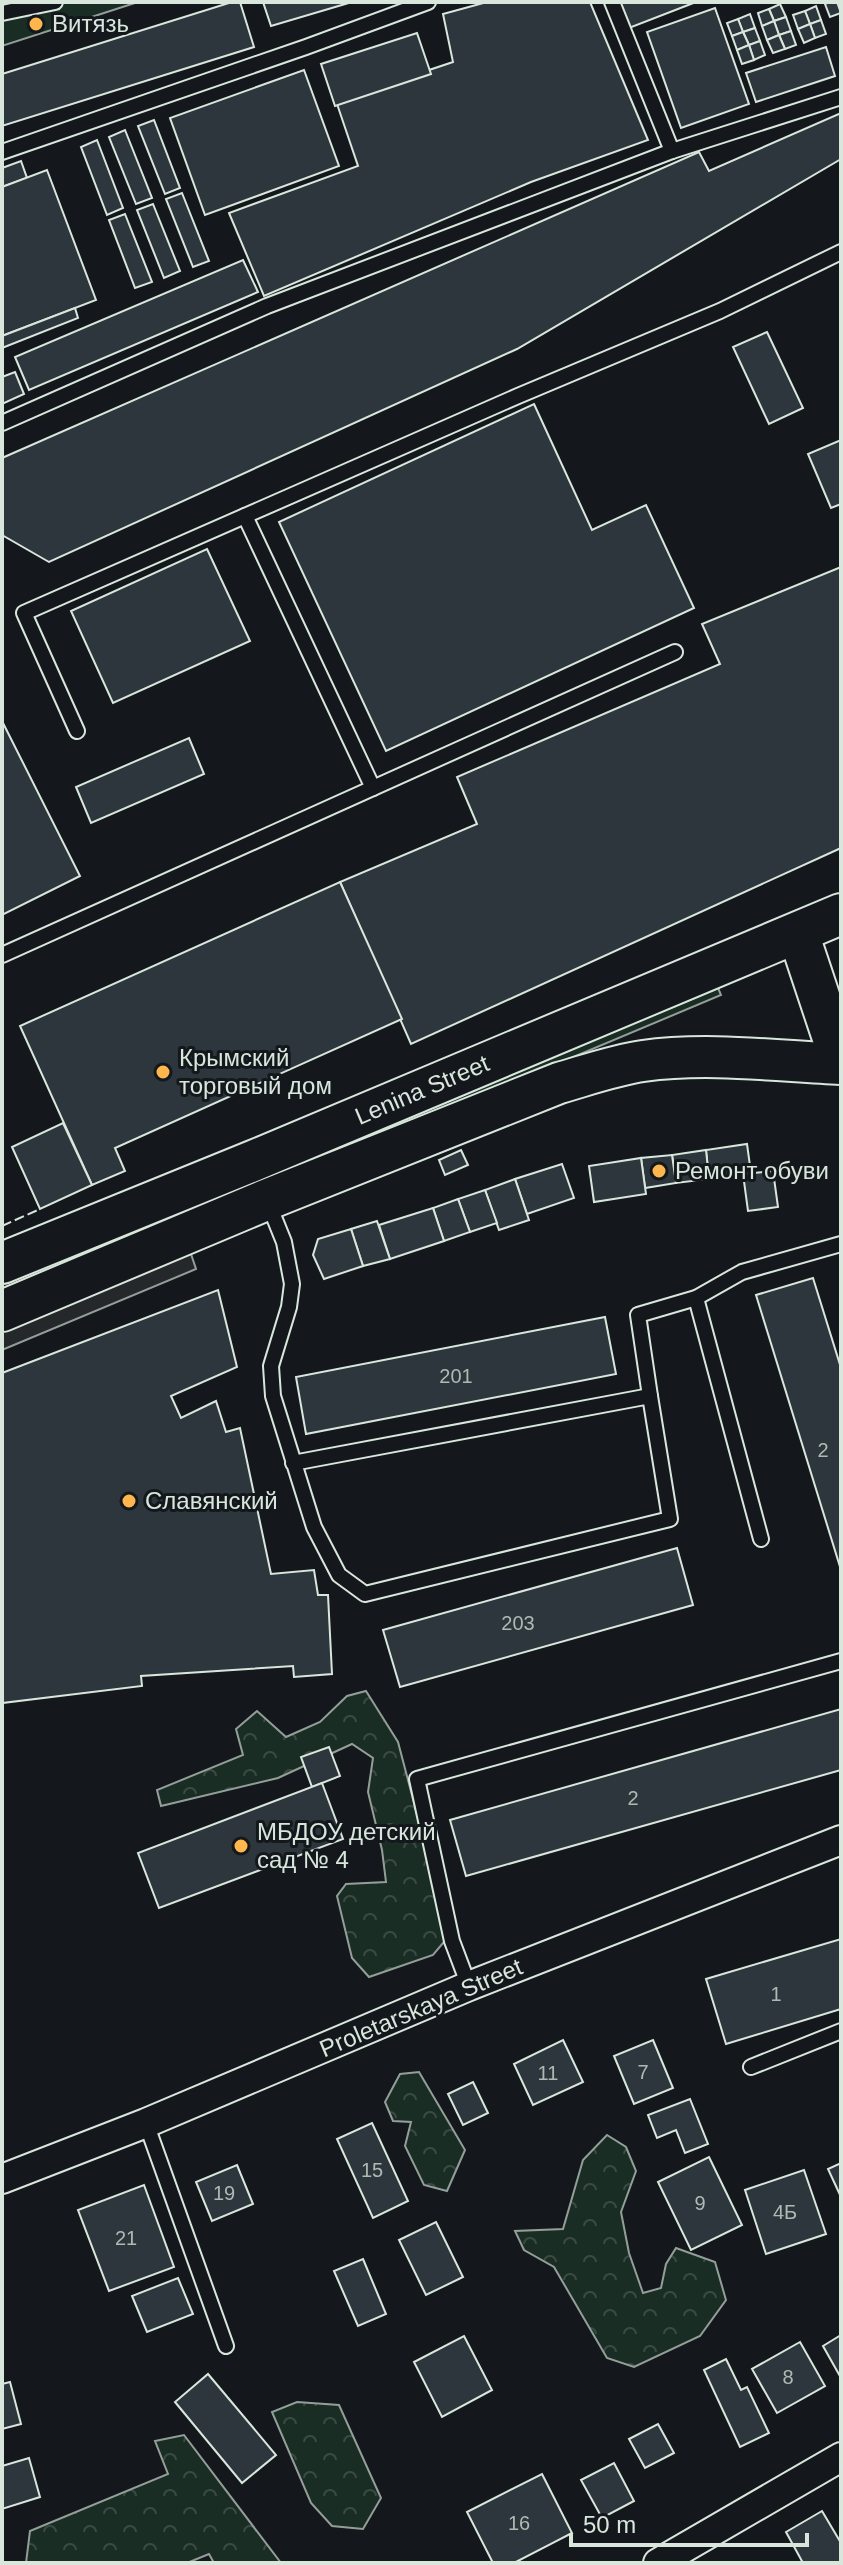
<svg xmlns="http://www.w3.org/2000/svg" width="843" height="2565" viewBox="0 0 843 2565" font-family="Arial,sans-serif">
<style>
.grass{fill:#1a2d24;stroke:#939e99;stroke-width:2}
.forest{fill:url(#forest-crowns);stroke:#939e99;stroke-width:2}
.parking{fill:#24282b;stroke:#939e99;stroke-width:2}
.building{fill:#2c363c;stroke:#d8e6dc;stroke-width:2}
.lines{fill:none;stroke-linecap:round;stroke-linejoin:round}
.lane-casing{stroke:#d8e6dc;stroke-width:18}
.street-casing{stroke:#d8e6dc;stroke-width:32}
.secondary-casing{stroke:#d8e6dc;stroke-width:44}
.lane{stroke:#14181c;stroke-width:14}
.street{stroke:#14181c;stroke-width:28}
.secondary{stroke:#14181c;stroke-width:40}
.fence{stroke:#d8e6dc;stroke-width:2;stroke-dasharray:10 4;stroke-linecap:butt}
.poi-dot{fill:#ffb74d;stroke:#14181c;stroke-width:3}
.labels{text-anchor:middle;stroke-width:6;stroke-linejoin:round;paint-order:stroke}
.number-label{font-size:20px;fill:#adbab4}
.poi-label{font-size:24px;fill:#d8e6dc;stroke:#14181c;text-anchor:start}
.street-label{font-size:24px;fill:#d8e6dc;stroke:#14181c}
</style>
<defs>
<pattern id="forest-crowns" width="20" height="18" patternUnits="userSpaceOnUse" patternTransform="scale(2)"><rect width="20" height="18" fill="#1a2d24"/><path d="M2 6a3 3 0 1 1 6 0M12 15a3 3 0 1 1 6 0" fill="none" stroke="#3b4b43"/></pattern>
</defs>
<rect width="100%" height="100%" fill="#14181c"/>
<g class="grass">
<polygon points="2,2 138,2 2,46"/>
<polygon points="718,988 721,995 285,1178 282,1171"/>
</g>
<g class="forest">
<polygon points="366,1691 398,1742 449,1936 433,1955 369,1977 352,1958 337,1896 346,1884 386,1882 382,1850 368,1792 373,1758 352,1744 278,1778 161,1806 157,1790 243,1755 236,1729 257,1711 286,1737 320,1722 347,1696"/>
<polygon points="419,2072 465,2150 447,2191 424,2185 405,2146 411,2122 393,2121 385,2102 400,2074"/>
<polygon points="607,2135 626,2147 636,2171 621,2212 629,2253 643,2293 661,2288 666,2264 676,2248 715,2262 726,2300 700,2336 634,2367 607,2358 554,2267 524,2250 515,2231 563,2229 583,2160"/>
<polygon points="297,2402 339,2405 381,2498 363,2529 332,2526 311,2503 272,2412"/>
<polygon points="184,2435 281,2563 214,2563 209,2554 187,2563 26,2563 30,2531 168,2474 155,2441"/>
</g>
<polygon class="parking" points="190,1251 196,1269 2,1350 2,1331"/>
<g class="building">
<polygon points="232,2 240,2 254,47 2,126 2,74"/>
<polygon points="263,2 352,2 271,26"/>
<polygon points="487,2 590,2 648,140 531,182 264,296 229,213 358,166 336,101 453,62 443,14"/>
<polygon points="619,2 696,2 629,28"/>
<polygon points="829,2 837,2 841,13 830,17 825,4"/>
<polygon points="780,4 786,17 774,21 769,9"/>
<polygon points="816,6 821,20 810,24 805,11"/>
<polygon points="715,8 749,104 681,128 647,32"/>
<polygon points="769,9 774,21 762,26 758,13"/>
<polygon points="805,11 810,24 798,29 793,15"/>
<polygon points="750,14 755,28 743,32 738,19"/>
<polygon points="786,17 791,31 779,35 774,21"/>
<polygon points="738,19 743,32 732,36 727,23"/>
<polygon points="821,20 826,34 815,38 810,24"/>
<polygon points="774,21 779,35 767,40 762,26"/>
<polygon points="810,24 815,38 804,43 798,29"/>
<polygon points="755,28 760,41 749,45 743,32"/>
<polygon points="791,31 796,45 785,49 779,35"/>
<polygon points="743,32 749,45 737,50 732,36"/>
<polygon points="417,33 431,74 335,106 321,64"/>
<polygon points="779,35 785,49 773,53 767,40"/>
<polygon points="760,41 765,55 754,60 749,45"/>
<polygon points="749,45 754,60 742,64 737,50"/>
<polygon points="826,47 835,76 756,102 746,73"/>
<polygon points="304,70 339,166 205,215 170,118"/>
<polygon points="841,113 841,159 517,349 49,562 2,535 2,458 699,152 709,171"/>
<polygon points="154,120 180,188 165,194 138,126"/>
<polygon points="125,130 152,198 136,204 109,137"/>
<polygon points="97,140 123,208 107,215 81,147"/>
<polygon points="21,161 27,178 2,187 2,168"/>
<polygon points="47,170 96,300 2,336 2,187"/>
<polygon points="182,193 209,261 193,267 166,199"/>
<polygon points="153,204 180,271 164,278 137,210"/>
<polygon points="125,214 152,282 135,288 109,220"/>
<polygon points="243,260 258,292 29,390 15,357"/>
<polygon points="75,308 78,318 2,348 2,336"/>
<polygon points="767,332 803,408 769,424 733,347"/>
<polygon points="15,372 24,394 2,404 2,377"/>
<polygon points="534,404 592,530 646,505 694,608 386,751 279,522"/>
<polygon points="841,440 841,504 831,508 808,454"/>
<polygon points="207,549 250,641 113,703 71,611"/>
<polygon points="841,567 841,848 411,1044 340,882 477,824 457,777 720,664 702,624"/>
<polygon points="2,721 80,876 2,915"/>
<polygon points="189,738 204,774 91,823 76,787"/>
<polygon points="340,882 402,1019 115,1148 125,1171 92,1185 20,1026"/>
<polygon points="63,1123 92,1185 40,1209 12,1147"/>
<polygon points="747,1144 751,1173 709,1179 706,1150"/>
<polygon points="461,1150 468,1165 445,1175 439,1160"/>
<polygon points="706,1150 709,1179 676,1183 672,1155"/>
<polygon points="672,1155 676,1183 645,1188 641,1158"/>
<polygon points="641,1158 646,1194 594,1202 589,1166"/>
<polygon points="562,1164 574,1198 527,1214 515,1179"/>
<polygon points="773,1171 778,1207 748,1211 743,1174"/>
<polygon points="515,1179 529,1220 499,1230 485,1190"/>
<polygon points="485,1190 497,1223 470,1232 458,1199"/>
<polygon points="458,1199 470,1232 444,1241 433,1208"/>
<polygon points="433,1208 444,1241 390,1259 379,1225"/>
<polygon points="377,1221 390,1259 363,1266 351,1229"/>
<polygon points="351,1229 363,1266 324,1279 313,1255 318,1239"/>
<polygon points="813,1278 841,1368 841,1570 756,1295"/>
<polygon points="218,1290 237,1367 171,1396 181,1418 216,1401 226,1432 240,1428 271,1574 314,1570 318,1595 328,1595 332,1674 294,1677 293,1666 141,1676 142,1686 2,1703 2,1373"/>
<polygon points="605,1317 616,1374 306,1434 296,1377"/>
<polygon points="677,1548 693,1605 400,1687 383,1630"/>
<polygon points="841,1709 841,1770 466,1876 450,1820"/>
<polygon points="329,1747 340,1776 312,1787 301,1757"/>
<polygon points="322,1783 343,1839 159,1908 138,1853"/>
<polygon points="841,1939 841,2009 726,2044 706,1979"/>
<polygon points="563,2040 583,2082 533,2105 514,2064"/>
<polygon points="653,2040 673,2088 634,2104 614,2056"/>
<polygon points="473,2082 488,2113 463,2125 448,2094"/>
<polygon points="690,2099 708,2144 685,2153 676,2130 657,2138 648,2115"/>
<polygon points="372,2123 408,2201 373,2218 337,2139"/>
<polygon points="709,2157 742,2225 691,2250 658,2182"/>
<polygon points="841,2163 841,2197 828,2169"/>
<polygon points="237,2165 253,2204 212,2221 196,2182"/>
<polygon points="804,2170 826,2234 766,2254 745,2190"/>
<polygon points="144,2185 174,2267 109,2291 78,2210"/>
<polygon points="436,2222 463,2277 426,2295 399,2240"/>
<polygon points="363,2259 386,2314 358,2326 334,2271"/>
<polygon points="178,2278 193,2314 147,2332 132,2296"/>
<polygon points="841,2335 841,2378 823,2346"/>
<polygon points="464,2336 492,2390 442,2417 414,2362"/>
<polygon points="800,2342 825,2386 777,2413 752,2369"/>
<polygon points="726,2359 741,2390 747,2387 769,2433 740,2447 704,2370"/>
<polygon points="208,2374 276,2455 242,2483 175,2402"/>
<polygon points="10,2382 21,2424 2,2429 2,2384"/>
<polygon points="658,2424 674,2453 645,2468 629,2439"/>
<polygon points="29,2458 40,2497 2,2509 2,2466"/>
<polygon points="614,2463 634,2501 602,2518 581,2480"/>
<polygon points="542,2474 572,2533 514,2563 493,2563 467,2512"/>
<polygon points="822,2511 841,2543 841,2563 803,2563 786,2532"/>
</g>
<g class="lines">
<defs>
<g id="lane">
<polyline points="612,2 672,151"/>
<polyline points="2,13 55,2"/>
<polyline points="2,152 306,47 428,2"/>
<polyline points="2,423 267,306 672,151 841,97"/>
<polyline points="245,516 373,788"/>
<polyline points="77,731 24,613 518,396 720,311 841,252"/>
<polyline points="2,955 675,652"/>
<polyline points="267,1200 284,1242 292,1284 289,1307 271,1366 273,1396 314,1527 339,1575 365,1594 670,1519 650,1396 293,1463"/>
<polyline points="696,1298 761,1539"/>
<polyline points="650,1396 638,1315 696,1298 742,1272 841,1244"/>
<polyline points="469,1986 452,1941 417,1779 841,1661"/>
<polyline points="751,2067 841,2031"/>
<polyline points="146,2123 226,2346"/>
</g>
<g id="street">
<polyline points="2,2179 146,2123 469,1986 841,1840"/>
<polyline points="658,2563 841,2457"/>
</g>
<g id="secondary">
<polyline points="798,933 841,1062"/>
<polyline points="2,1263 253,1161 841,914"/>
<path d="M 2,1311 L 266,1200 L 559,1083 C 587,1075 615,1065 643,1061 C 708,1052 776,1061 841,1064"/>
</g>
</defs>
<use href="#lane" class="lane-casing"/>
<use href="#street" class="street-casing"/>
<use href="#secondary" class="secondary-casing"/>
<use href="#lane" class="lane"/>
<use href="#street" class="street"/>
<use href="#secondary" class="secondary"/>
<polyline class="fence" points="2,1226 40,1209"/>
</g>
<g class="poi-dot">
<circle cx="36" cy="24" r="8"/>
<circle cx="163" cy="1072" r="8"/>
<circle cx="659" cy="1171" r="8"/>
<circle cx="129" cy="1501" r="8"/>
<circle cx="241" cy="1846" r="8"/>
</g>
<g class="labels">
<g class="number-label">
<text x="456" y="1383">201</text>
<text x="823" y="1457">2</text>
<text x="518" y="1630">203</text>
<text x="633" y="1805">2</text>
<text x="776" y="2001">1</text>
<text x="643" y="2079">7</text>
<text x="548" y="2080">11</text>
<text x="372" y="2177">15</text>
<text x="224" y="2200">19</text>
<text x="700" y="2210">9</text>
<text x="785" y="2219">4Б</text>
<text x="126" y="2245">21</text>
<text x="788" y="2384">8</text>
<text x="519" y="2530">16</text>
</g>
<g class="poi-label">
<text x="52" y="32">Витязь</text>
<text x="179" y="1066">Крымский<tspan x="179" dy="28">торговый дом</tspan></text>
<text x="675" y="1179">Ремонт обуви</text>
<text x="145" y="1509">Славянский</text>
<text x="257" y="1840">МБДОУ детский<tspan x="257" dy="28">сад № 4</tspan></text>
</g>
<g class="street-label">
<text transform="translate(422 1090) rotate(-23)" y="8">Lenina Street</text>
<text transform="translate(421 2008) rotate(-23)" y="8">Proletarskaya Street</text>
</g>
</g>
<rect width="843" height="2565" fill="none" stroke="#d8e6dc" stroke-width="8"/>
<path d="M571 2533v12h236v-12" fill="none" stroke="#d8e6dc" stroke-width="4"/>
<text x="583" y="2533" font-size="24" fill="#d8e6dc" stroke="#14181c" stroke-width="6" paint-order="stroke">50 m</text>
</svg>
